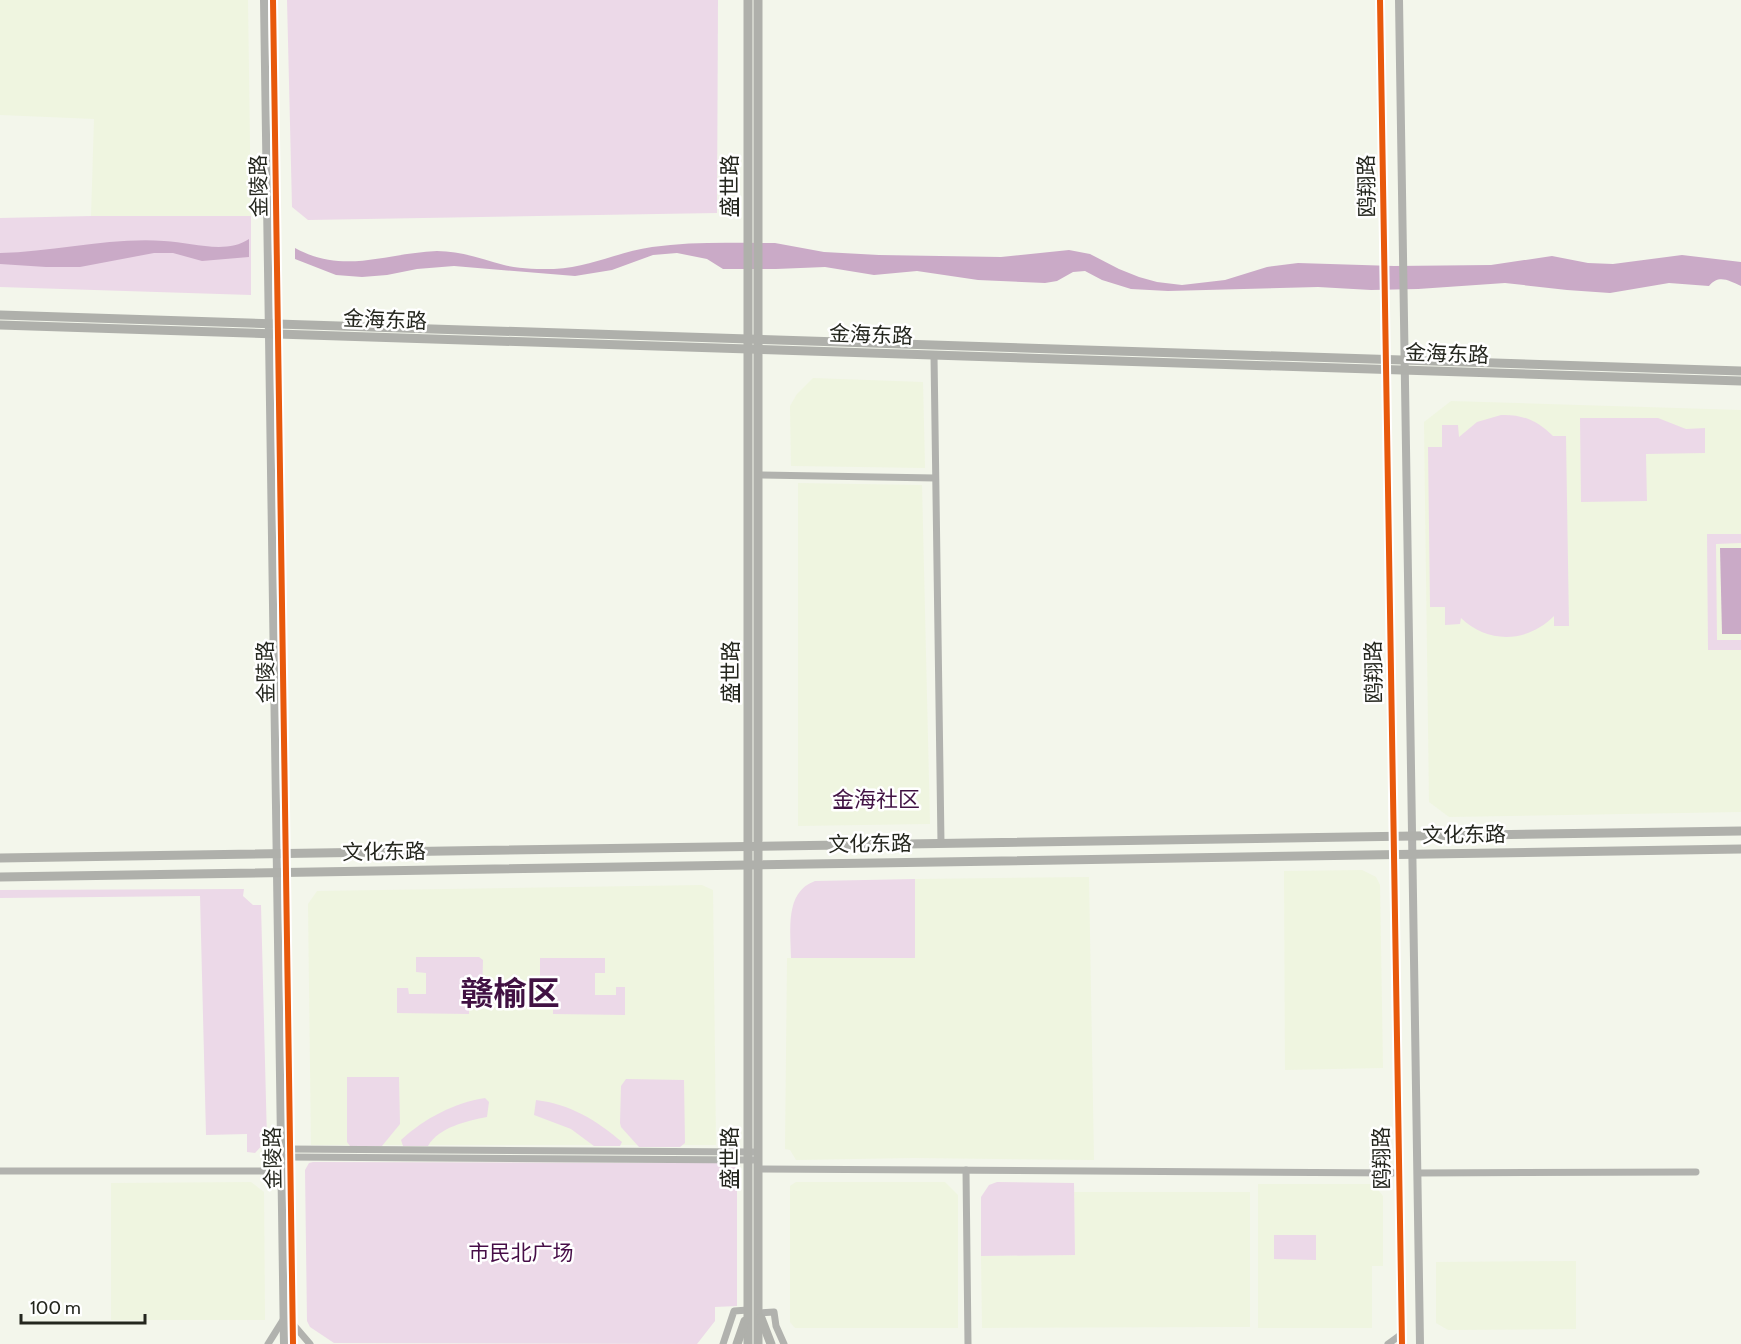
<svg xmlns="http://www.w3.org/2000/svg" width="1741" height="1344" viewBox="0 0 1741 1344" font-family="Cabin,'Noto Sans SC',sans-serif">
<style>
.built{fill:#eff5e0}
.green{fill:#ecd9e8}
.water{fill:#caaac7}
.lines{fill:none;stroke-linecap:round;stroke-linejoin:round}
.minor{stroke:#b1b2ae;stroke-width:7}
.tertiary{stroke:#b1b2ae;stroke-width:8}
.secondary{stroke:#afb0ab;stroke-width:9}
.cycleway-casing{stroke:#fff;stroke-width:10}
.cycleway{stroke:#e8590c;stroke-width:6}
.labels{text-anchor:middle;stroke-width:5;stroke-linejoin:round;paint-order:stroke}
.street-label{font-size:21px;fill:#24261e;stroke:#fff}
.park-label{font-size:21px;fill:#460d47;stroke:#fff}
.neighbourhood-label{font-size:22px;fill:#411243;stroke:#fff}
.town-label{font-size:33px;font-weight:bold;fill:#411243;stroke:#fff}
</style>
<rect width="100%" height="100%" fill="#f3f6eb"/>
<g class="built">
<polygon points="0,0 248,0 251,216 91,216 94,119 0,115"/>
<polygon points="813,378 923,382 925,468 791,466 790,406 797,394"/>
<polygon points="1451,401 1741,410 1741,812 1449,817 1429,802 1424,422"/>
<polygon points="798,483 922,485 930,824 798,826"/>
<polygon points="1362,870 1376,877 1380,885 1383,1068 1285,1070 1284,871"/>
<polygon points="1089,877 1094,1160 914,1158 796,1160 790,1150 785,1149 787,958 915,957 915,879"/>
<polygon points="702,885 713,890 716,1145 311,1145 308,904 317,891"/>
<polygon points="251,1182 264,1192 265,1320 111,1320 111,1183"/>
<polygon points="796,1182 945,1182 958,1195 958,1328 795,1328 790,1322 790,1186"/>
<polygon points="1258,1184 1374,1184 1383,1196 1383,1266 1372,1266 1372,1328 1258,1328"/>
<polygon points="1074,1192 1250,1192 1250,1327 982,1328 981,1256 1075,1255"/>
<polygon points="1576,1261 1576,1329 1448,1330 1436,1323 1436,1262"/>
</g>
<g class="green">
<polygon points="287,0 718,0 717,213 308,220 292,207"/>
<polygon points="91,216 251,216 251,295 0,287 0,218"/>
<path d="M 1501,415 C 1522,414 1538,421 1553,436 L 1566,436 L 1569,626 L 1554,626 L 1554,616 C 1527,643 1488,644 1461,618 L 1460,624 L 1445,625 L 1445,607 L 1430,607 L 1428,447 L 1442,447 L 1442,425 L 1458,425 L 1459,437 L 1477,422 Z"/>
<polygon points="1580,418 1658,418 1686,429 1705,428 1705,453 1646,454 1647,501 1581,502"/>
<polygon points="1707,534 1741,534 1741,543 1716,544 1717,640 1741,640 1741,650 1708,650"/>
<path d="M 915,879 L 915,958 L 791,958 C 791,931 784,892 815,881 Z"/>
<polygon points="244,889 243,896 253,905 261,905 267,1140 255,1153 247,1152 247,1134 206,1135 200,896 0,898 0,890"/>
<polygon points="416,957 479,957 483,960 482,999 479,1002 469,1002 469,1014 397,1013 397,988 408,988 409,994 426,994 426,973 416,972"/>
<polygon points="540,958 605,958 605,973 595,973 595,995 616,995 616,987 625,987 625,1015 553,1014 553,1003 540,1003"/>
<polygon points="347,1077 399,1077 400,1124 382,1146 350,1146 347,1142"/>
<polygon points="626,1079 684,1080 685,1143 680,1147 639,1147 621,1127 620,1123 621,1086"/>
<path d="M 485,1098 L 489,1102 L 487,1117 C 467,1121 439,1127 428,1146 L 403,1146 L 401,1140 C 425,1118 454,1103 485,1098 Z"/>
<path d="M 536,1100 C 570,1104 596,1120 622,1142 L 620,1146 L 594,1146 L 571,1129 L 534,1115 Z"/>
<polygon points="313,1162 733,1163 737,1169 737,1306 715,1307 715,1321 697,1344 334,1343 310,1327 307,1321 305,1170 309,1163"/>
<polygon points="997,1182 1074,1183 1075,1255 981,1256 981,1197 989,1185"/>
<polygon points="1274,1235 1316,1235 1316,1260 1274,1259"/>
</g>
<g class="water">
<path d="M 249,239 L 249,257 L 202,261 L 173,253 L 154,253 L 80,267 L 46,267 L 0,264 L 0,253 C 54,252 112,237 164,241 C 192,242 225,255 249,239 Z"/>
<path d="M 775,243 L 824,252 L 879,255 L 1001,257 L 1069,250 L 1090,254 L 1119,269 L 1139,277 L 1157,282 L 1182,285 L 1225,280 L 1267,267 L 1298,263 L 1394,266 L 1491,265 L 1552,256 L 1588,263 L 1613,264 L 1682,255 L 1741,262 L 1741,286 C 1729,281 1719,274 1709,286 L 1669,283 L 1610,293 L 1567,290 L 1505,283 L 1418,289 L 1371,290 L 1318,287 L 1168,291 L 1131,289 L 1102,280 L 1085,271 L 1073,272 L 1057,281 L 1045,283 L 978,280 L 917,271 L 874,275 L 825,267 L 776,269 L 723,269 L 707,259 L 677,253 L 653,255 L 612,270 L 575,276 L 454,266 L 417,269 L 387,275 L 362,277 L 336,275 L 295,259 L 295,248 C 345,275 385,253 437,251 C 461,251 482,259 504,265 C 520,269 538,269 554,269 C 591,267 618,252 652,247 C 693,241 735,243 775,243 Z"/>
<polygon points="1720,548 1741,548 1741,634 1722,634"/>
</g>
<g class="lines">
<g class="minor">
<polyline points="934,355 941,843"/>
<polyline points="759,475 935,478"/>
<polyline points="287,1149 753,1152"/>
<polyline points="287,1157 753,1160"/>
<polyline points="758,1169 1399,1173"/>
<polyline points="966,1170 968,1344"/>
<polyline points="0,1171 281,1171"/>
<polyline points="1418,1173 1696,1172"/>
<polyline points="759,1313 774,1312 776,1326 784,1344"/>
<polyline points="292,1323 310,1344"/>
<polyline points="268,1344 283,1320"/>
<polyline points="723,1344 734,1311 748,1310"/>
<polyline points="1388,1344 1399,1336"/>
</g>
<g class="tertiary">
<polyline points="264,0 284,1344"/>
<polyline points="273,0 293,1344"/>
<polyline points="1380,0 1402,1344"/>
<polyline points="1399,0 1420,1344"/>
</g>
<g class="secondary">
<polyline points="748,0 748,1344"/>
<polyline points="758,0 758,1344"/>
<polyline points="0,315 1741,371"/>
<polyline points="0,325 1741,381"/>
<polyline points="0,858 1741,831"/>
<polyline points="0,877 1741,849"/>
<polyline points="761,1318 771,1344"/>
<polyline points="737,1344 745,1321"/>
</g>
<defs>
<g id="cycleway">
<polyline points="273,0 293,1344"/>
<polyline points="1380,0 1402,1344"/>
</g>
</defs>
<use href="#cycleway" class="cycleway-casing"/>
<use href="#cycleway" class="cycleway"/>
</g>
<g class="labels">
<g class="street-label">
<text transform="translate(259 186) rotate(-91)" y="7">金陵路</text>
<text transform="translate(730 186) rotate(-90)" y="7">盛世路</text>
<text transform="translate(1367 186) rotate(-91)" y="7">鸥翔路</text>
<text transform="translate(385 320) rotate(2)" y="7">金海东路</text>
<text transform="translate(871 335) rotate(2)" y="7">金海东路</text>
<text transform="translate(1447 354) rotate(2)" y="7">金海东路</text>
<text transform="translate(266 672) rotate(-91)" y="7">金陵路</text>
<text transform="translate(731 672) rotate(-90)" y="7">盛世路</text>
<text transform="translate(1374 672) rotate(-91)" y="7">鸥翔路</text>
<text transform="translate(1464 835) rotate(-1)" y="7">文化东路</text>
<text transform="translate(870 844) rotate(-1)" y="7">文化东路</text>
<text transform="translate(384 852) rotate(-1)" y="7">文化东路</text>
<text transform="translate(273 1158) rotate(-91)" y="7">金陵路</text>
<text transform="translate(730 1158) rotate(-90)" y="7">盛世路</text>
<text transform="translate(1382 1158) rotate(-91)" y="7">鸥翔路</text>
</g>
<g class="park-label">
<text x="521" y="1260">市民北广场</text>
</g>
<g class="neighbourhood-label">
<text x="876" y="807">金海社区</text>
</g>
<g class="town-label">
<text x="510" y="1005">赣榆区</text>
</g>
</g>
<path d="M21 1314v9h124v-9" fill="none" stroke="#24261e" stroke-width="3"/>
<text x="30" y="1314" font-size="18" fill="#24261e" stroke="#ffffff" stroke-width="4.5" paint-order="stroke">100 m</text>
</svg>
